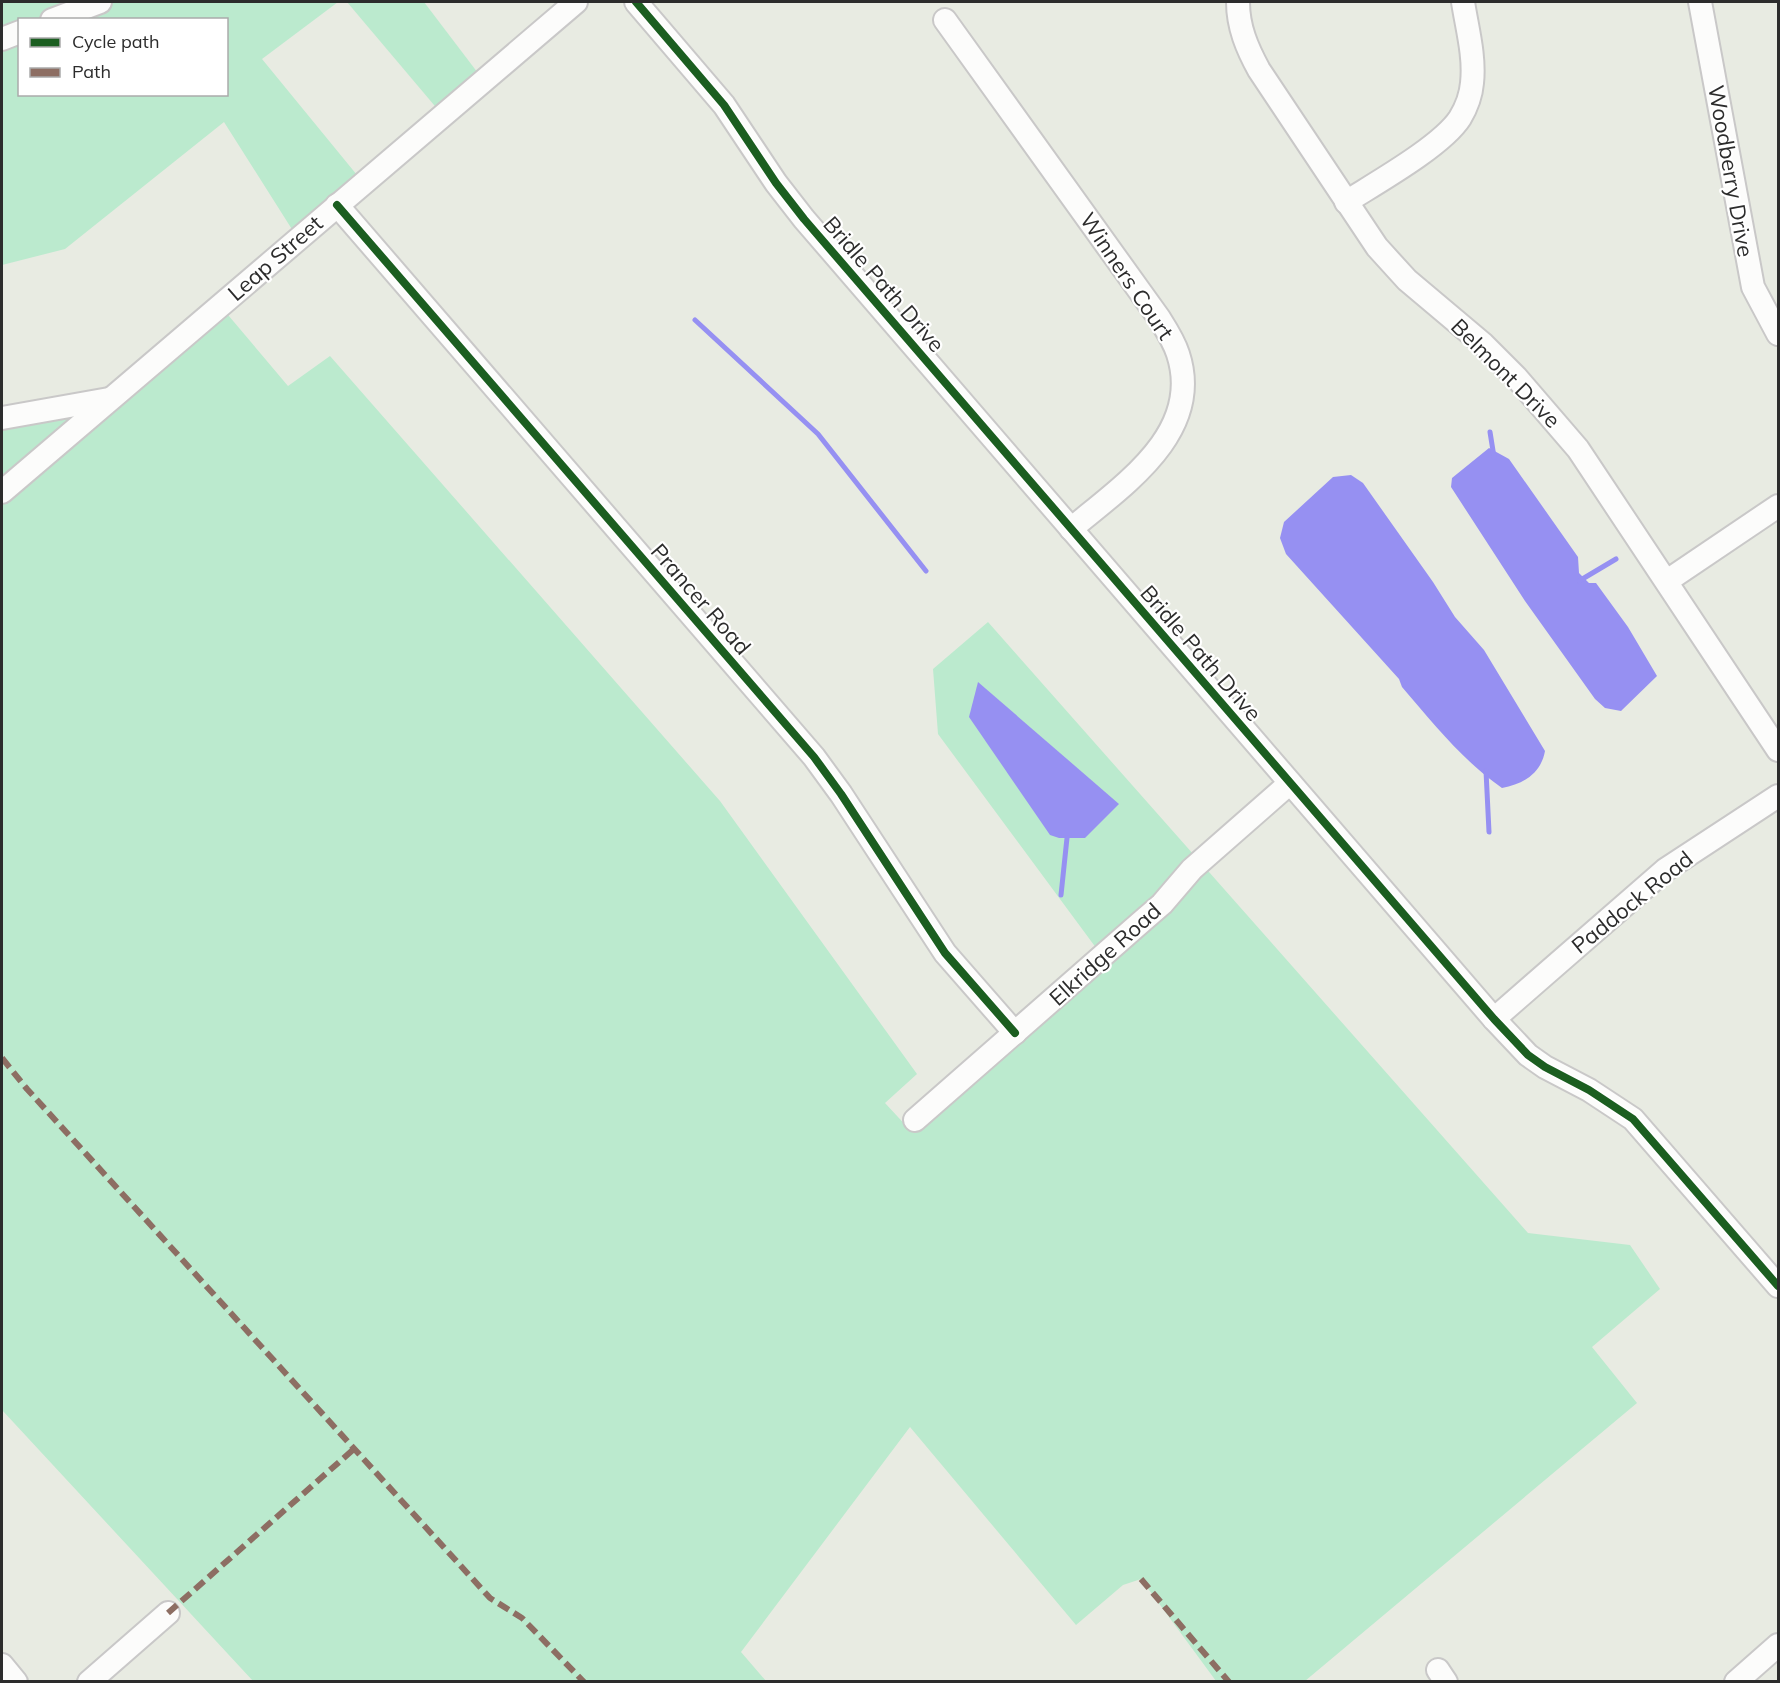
<svg xmlns="http://www.w3.org/2000/svg" width="1780" height="1683" viewBox="0 0 1780 1683" font-family="Mulish,sans-serif">
<style>
.green{fill:#bbeace;fill-rule:evenodd}
.water{fill:#9690f2}
.lines{fill:none;stroke-linecap:round;stroke-linejoin:round}
.stream{stroke:#9690f2;stroke-width:5}
.minor-casing{stroke:#c9c8c8;stroke-width:26}
.minor{stroke:#fcfcfb;stroke-width:22}
.quiet{stroke:#8d6e63;stroke-width:6;stroke-dasharray:12 6;stroke-linecap:butt}
.cycleway-casing{stroke:#fff;stroke-width:11}
.cycleway{stroke:#1b5e20;stroke-width:8}
.labels{text-anchor:middle;stroke-width:4.5;stroke-linejoin:round;paint-order:stroke}
.street-label{font-size:22px;fill:#2c2c2c;stroke:#fff}
</style>
<rect width="100%" height="100%" fill="#e8ebe2"/>
<g class="green">
<path d="M 2,2 L 338,2 L 262,59 L 366,186 L 300,242 L 224,122 L 65,249 L 2,265 ZM 20,20 L 226,20 L 226,94 L 20,94 Z"/>
<polygon points="347,2 424,2 484,81 445,118"/>
<polygon points="223,309 288,386 330,356 720,801 917,1074 885,1103 911,1131 1105,960 938,734 933,669 988,622 1528,1233 1630,1245 1660,1289 1592,1347 1637,1403 1305,1681 1216,1681 1141,1579 1123,1585 1076,1625 910,1427 741,1652 766,1681 253,1681 2,1410 2,417 120,396"/>
</g>
<g class="water">
<polygon points="1489,448 1509,459 1578,557 1579,573 1589,583 1596,583 1628,627 1657,676 1621,711 1605,708 1595,699 1525,601 1451,487 1452,478"/>
<path d="M 1351,475 L 1363,483 L 1433,582 L 1455,617 L 1484,650 L 1545,751 C 1541,773 1524,784 1502,788 C 1462,760 1434,724 1402,687 L 1399,679 L 1286,554 L 1280,538 L 1284,522 L 1333,477 Z"/>
<polygon points="978,682 1119,804 1085,838 1059,838 1050,835 969,717"/>
</g>
<g class="lines">
<g class="stream">
<polyline points="695,320 818,434 926,571"/>
<polyline points="1490,432 1494,457"/>
<polyline points="1579,581 1616,559"/>
<polyline points="1486,771 1489,832"/>
<polyline points="1061,895 1067,838"/>
</g>
<defs>
<g id="minor">
<polyline points="636,2 724,105 776,183 804,219 1494,1019 1528,1055 1545,1067 1589,1090 1633,1119 1778,1286"/>
<path d="M 1238,2 C 1238,27 1247,48 1259,70 L 1377,247 L 1407,280 L 1483,344 L 1516,377 L 1578,449 L 1778,750"/>
<polyline points="1700,2 1753,287 1778,334"/>
<polyline points="52,20 100,2"/>
<path d="M 945,20 L 1159,318 C 1166,329 1174,341 1178,354 C 1204,433 1122,486 1071,529"/>
<polyline points="2,39 20,32"/>
<path d="M 1346,202 C 1376,183 1442,146 1460,118 C 1466,108 1471,95 1472,83 C 1475,56 1467,28 1463,2"/>
<polyline points="337,205 814,757 841,794 945,953 1015,1033"/>
<polyline points="2,418 109,399"/>
<polyline points="2,492 576,2"/>
<polyline points="1667,581 1778,506"/>
<polyline points="1494,1019 1665,870 1778,796"/>
<polyline points="915,1120 1140,923 1162,904 1192,869 1290,783"/>
<polyline points="2,1665 16,1682"/>
<polyline points="1438,1670 1446,1682"/>
<polyline points="89,1682 168,1613"/>
<polyline points="1736,1682 1778,1645"/>
</g>
</defs>
<use href="#minor" class="minor-casing"/>
<use href="#minor" class="minor"/>
<g class="quiet">
<polyline points="2,1058 27,1089 490,1598 522,1618 584,1682"/>
<polyline points="1141,1579 1229,1682"/>
<polyline points="168,1613 355,1448"/>
</g>
<defs>
<g id="cycleway">
<polyline points="636,2 724,105 776,183 804,219 1494,1019 1528,1055 1545,1067 1589,1090 1633,1119 1778,1286"/>
<polyline points="337,205 814,757 841,794 945,953 1015,1033"/>
</g>
</defs>
<use href="#cycleway" class="cycleway-casing"/>
<use href="#cycleway" class="cycleway"/>
</g>
<g class="labels">
<g class="street-label">
<text transform="translate(1731 171) rotate(80)" y="8">Woodberry Drive</text>
<text transform="translate(275 258) rotate(-41)" y="8">Leap Street</text>
<text transform="translate(1127 276) rotate(56)" y="8">Winners Court</text>
<text transform="translate(884 284) rotate(49)" y="8">Bridle Path Drive</text>
<text transform="translate(1506 373) rotate(45)" y="8">Belmont Drive</text>
<text transform="translate(701 599) rotate(49)" y="8">Prancer Road</text>
<text transform="translate(1201 653) rotate(49)" y="8">Bridle Path Drive</text>
<text transform="translate(1632 902) rotate(-39)" y="8">Paddock Road</text>
<text transform="translate(1105 954) rotate(-42)" y="8">Elkridge Road</text>
</g>
</g>
<rect width="1780" height="1683" fill="none" stroke="#2c2c2c" stroke-width="6"/>
<rect x="18" y="18" width="210" height="78" fill="#ffffff" stroke="#ababab" stroke-width="1.5"/>
<rect x="30" y="38" width="30" height="9" fill="#1b5e20" stroke="#ababab" stroke-width="1.5"/>
<text x="72" y="48" font-size="18" fill="#2c2c2c">Cycle path</text>
<rect x="30" y="68" width="30" height="9" fill="#8d6e63" stroke="#ababab" stroke-width="1.5"/>
<text x="72" y="78" font-size="18" fill="#2c2c2c">Path</text>
</svg>
